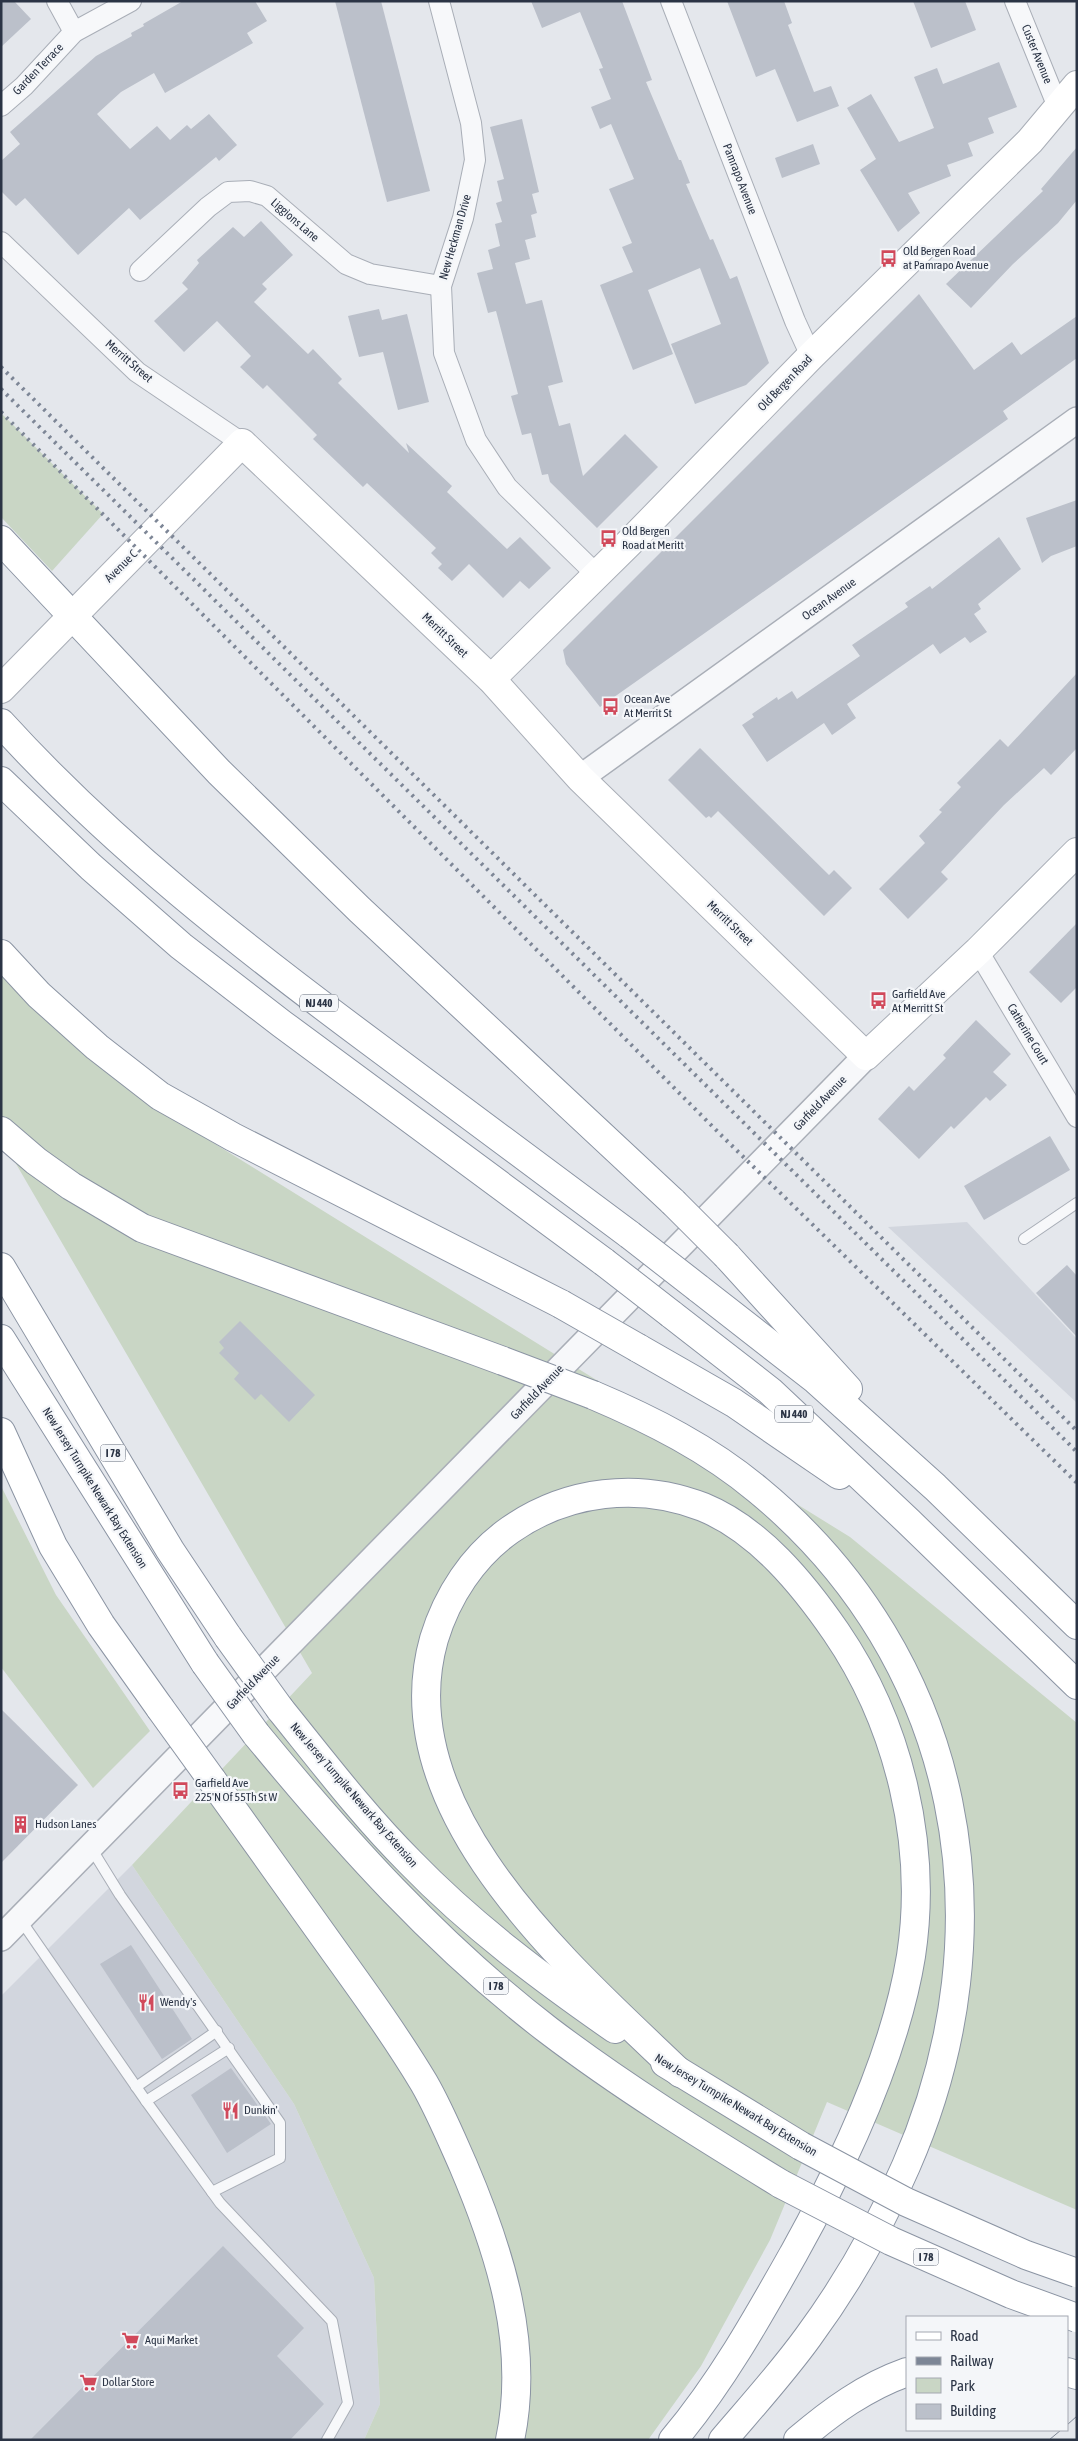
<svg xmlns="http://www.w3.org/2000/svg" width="1078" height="2441" viewBox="0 0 1078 2441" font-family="'Asap Condensed',sans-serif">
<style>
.built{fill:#d2d6de}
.green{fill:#c9d6c5}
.building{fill:#bbc0ca}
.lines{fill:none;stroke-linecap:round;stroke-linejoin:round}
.service-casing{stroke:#a9aeb7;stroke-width:12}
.minor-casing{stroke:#a9aeb7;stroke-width:22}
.tertiary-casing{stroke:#a9aeb7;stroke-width:28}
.secondary-casing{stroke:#a9aeb7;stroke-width:30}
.trunk-casing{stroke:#8b94a3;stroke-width:30}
.motorway-casing{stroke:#8b94a3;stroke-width:30}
.service{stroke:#f7f8fa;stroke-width:10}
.minor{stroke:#f7f8fa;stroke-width:20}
.tertiary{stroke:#f7f8fa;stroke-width:25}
.secondary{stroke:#fff;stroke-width:28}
.trunk{stroke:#fff;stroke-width:28}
.motorway{stroke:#fff;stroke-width:28}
.tram{stroke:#7d8696;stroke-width:1}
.rail{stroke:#7d8696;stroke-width:4;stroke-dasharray:2.5 5;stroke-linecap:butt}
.trunk-bridge-casing{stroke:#8b94a3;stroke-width:30;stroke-linecap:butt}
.motorway-bridge-casing{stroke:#8b94a3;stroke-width:30;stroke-linecap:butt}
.trunk-bridge{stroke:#fff;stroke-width:28}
.motorway-bridge{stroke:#fff;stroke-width:28}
.labels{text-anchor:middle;stroke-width:4.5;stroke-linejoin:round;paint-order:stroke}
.shield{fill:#f4f6f9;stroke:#676e7b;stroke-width:1}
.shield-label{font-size:11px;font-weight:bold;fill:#2b3445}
.street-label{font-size:12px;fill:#2b3445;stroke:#f4f6f9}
.poi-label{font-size:12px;fill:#2b3445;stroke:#f4f6f9;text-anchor:start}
</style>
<rect width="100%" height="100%" fill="#e4e7ec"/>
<g class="built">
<polygon points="967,1222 1077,1339 1077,1403 888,1227"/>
<polygon points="132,1865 294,2104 374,2278 380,2404 364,2440 1,2440 1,1996"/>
</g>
<g class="green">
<polygon points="1,413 103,514 52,571 1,517"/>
<polygon points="1,961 144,1100 850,1537 1077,1723 1077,2210 827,2102 770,2240 701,2366 648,2440 364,2440 380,2404 374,2278 294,2104 132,1865 312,1673 1,1138"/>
<polygon points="1,1486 56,1595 150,1731 93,1788 1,1667"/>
</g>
<g class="building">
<polygon points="1,1 14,1 31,19 1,47"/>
<polygon points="183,1 255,1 267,21 247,33 253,43 165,93 154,73 121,92 97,114 130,149 157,126 170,140 187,125 191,129 209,114 237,145 219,161 216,157 140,220 129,208 78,255 25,198 16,206 1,191 1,161 20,144 10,132 96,56 132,36 131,33 144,26 143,24"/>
<polygon points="335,1 381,1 430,191 387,202"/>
<polygon points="531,1 622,1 652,80 646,82 679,160 681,160 690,183 686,184 710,240 713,239 730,279 737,276 769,363 746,385 695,404 671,344 721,324 700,268 648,290 673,354 633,370 600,285 633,272 622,247 632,243 609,189 634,179 611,124 600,129 591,107 611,99 599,69 603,68 580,12 542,28"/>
<polygon points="727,1 784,1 792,23 788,25 814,92 831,86 839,106 797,122 775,69 756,77"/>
<polygon points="913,1 965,1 976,30 931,48"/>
<polygon points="999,62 1017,107 988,118 994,133 968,143 973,156 947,165 951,176 908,193 920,213 898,232 860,170 876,159 847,108 871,94 899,142 934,128 914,77 937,68 943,84"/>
<polygon points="522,119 539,192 532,194 537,213 531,215 536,237 525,240 530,259 515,263 526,304 542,300 563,382 548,386 559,426 570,423 583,476 625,434 658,467 597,528 550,482 548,474 542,475 531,433 522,435 511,396 518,394 496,311 488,313 477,273 493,269 488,250 500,246 495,224 502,222 496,203 502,201 497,181 504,179 490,127"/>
<polygon points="813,144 820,164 782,178 775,158"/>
<polygon points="1077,147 1077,200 1058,223 1013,264 971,308 946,284 1043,191 1041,189"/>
<polygon points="261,221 293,255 262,284 267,289 254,302 308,354 313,349 342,379 338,383 409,453 406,443 452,486 447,492 507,549 520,537 551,568 529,589 520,581 503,598 469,564 452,581 438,568 442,564 431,553 436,548 367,483 363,487 313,439 317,435 267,385 263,389 240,367 251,356 217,321 184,352 154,321 188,289 182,283 199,263 197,260 233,227 244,237"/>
<polygon points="919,294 974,370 1012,342 1021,355 1077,316 1077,358 1003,411 1008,419 600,707 566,664 563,650"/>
<polygon points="379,309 382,320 407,314 429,402 398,410 383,352 359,357 348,316"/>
<polygon points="1077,500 1077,546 1051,556 1042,563 1026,518"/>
<polygon points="999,537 1021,569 978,604 981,609 974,614 987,632 970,643 965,637 940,654 933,644 847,704 856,718 832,735 824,723 767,762 742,725 754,717 752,714 777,697 778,700 792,691 797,699 860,656 852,645 908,607 905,603 930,586 932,589"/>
<polygon points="1077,673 1077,748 1051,775 1044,768 1004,805 941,872 948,879 908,919 879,889 925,843 919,836 942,812 939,810 961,787 957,783 1000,739 1008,747"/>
<polygon points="700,748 829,875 834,870 852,888 824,916 718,811 711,818 709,816 706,818 668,780"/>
<polygon points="1077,923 1077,987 1061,1003 1029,972"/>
<polygon points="976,1020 1011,1054 993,1072 1007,1085 990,1101 986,1097 954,1129 951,1126 919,1159 878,1119 909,1086 914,1091 946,1058 943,1055"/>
<polygon points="1050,1136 1070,1170 984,1220 964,1186"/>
<polygon points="1067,1265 1077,1276 1077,1337 1036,1293"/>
<polygon points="240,1321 315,1395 289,1422 261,1394 255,1400 234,1379 239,1373 219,1353 224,1348 219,1342"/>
<polygon points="1,1709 78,1785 1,1863"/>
<polygon points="131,1945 192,2039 162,2059 100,1964"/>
<polygon points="231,2068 271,2124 227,2153 191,2095"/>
<polygon points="223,2246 304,2328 277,2356 324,2404 290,2440 30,2440"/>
</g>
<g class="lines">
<defs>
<g id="service">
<polyline points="1024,1239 1077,1203"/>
<polyline points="91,1848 120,1895 280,2123 280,2158 212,2192"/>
<polyline points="20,1919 146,2101 220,2203 332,2321 348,2403 327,2440"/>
<polyline points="136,2087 217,2031"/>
<polyline points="146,2101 229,2048"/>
</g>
<g id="minor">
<polyline points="57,1 74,32"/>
<polyline points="439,1 471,123 475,160 463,218 441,286 444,353 476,440 507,487 597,575"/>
<polyline points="671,1 795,321 811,356"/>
<polyline points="1015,1 1058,107"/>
<polyline points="1,106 24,86 74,32 131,1"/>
<polyline points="1,242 137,372 242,443"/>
<polyline points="140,271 208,207 228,192 250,191 267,196 346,264 370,274 441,286"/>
<polyline points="978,951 1077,1117"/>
</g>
<g id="tertiary">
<polyline points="580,778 1077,420"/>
<polyline points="1,1938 866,1056"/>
</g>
<g id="secondary">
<polyline points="491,679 629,543 811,356 1030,141 1077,85"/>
<polyline points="1,689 242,443 491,679 580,778 866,1056 978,951 1077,852"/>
</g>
<g id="trunk">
<polyline points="1,540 219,772 360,910 673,1202"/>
<path d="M 1,723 C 112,845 243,947 375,1045 C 460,1108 545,1172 630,1235"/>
<polyline points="1,781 91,867 181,946 282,1024 604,1262"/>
<polyline points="1,954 39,995 97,1047 160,1096 233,1137 561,1304"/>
<polyline points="727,1256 848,1389"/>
<polyline points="698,1288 816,1380 935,1487 1077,1625"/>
<polyline points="671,1314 770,1391 909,1522 1077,1685"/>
<polyline points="638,1348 734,1403 839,1475"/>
</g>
<g id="motorway">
<polyline points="1,1131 36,1161 71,1186 142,1228 503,1361"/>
<polyline points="1,1267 170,1550 228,1637"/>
<polyline points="1,1339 205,1663"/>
<path d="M 593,1395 C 652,1420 709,1449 758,1490 C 963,1659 1011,1927 906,2166 C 880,2226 847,2284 808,2337 C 782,2373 752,2406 723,2440"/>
<polyline points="1,1432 53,1546 101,1625 160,1708"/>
<path d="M 280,1709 C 322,1761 363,1815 410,1862 C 472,1926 543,1979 615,2029"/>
<path d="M 256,1734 C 344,1841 437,1945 548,2030 C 623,2087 701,2135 781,2184"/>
<path d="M 212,1780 C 253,1837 294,1895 335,1952 C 366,1995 397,2038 424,2083 C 439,2109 451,2138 463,2165 C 500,2252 530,2345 510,2440"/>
<polyline points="665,2063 801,2146"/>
<polyline points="1067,2372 1077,2375"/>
<path d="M 673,2440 C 721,2383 758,2317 794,2253 C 843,2165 895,2055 911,1956 C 928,1845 899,1724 836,1632 C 803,1584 759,1530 703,1507 C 639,1482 567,1490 510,1530 C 473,1556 447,1596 434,1639 C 385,1811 572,1969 680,2073"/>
<path d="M 798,2440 C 832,2411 865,2387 907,2372"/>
</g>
</defs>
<use href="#service" class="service-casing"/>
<use href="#minor" class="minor-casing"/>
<use href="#tertiary" class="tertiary-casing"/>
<use href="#secondary" class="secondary-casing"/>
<use href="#trunk" class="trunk-casing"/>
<use href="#motorway" class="motorway-casing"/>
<use href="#service" class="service"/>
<use href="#minor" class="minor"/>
<use href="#tertiary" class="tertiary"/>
<use href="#secondary" class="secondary"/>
<use href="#trunk" class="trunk"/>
<use href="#motorway" class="motorway"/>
<g class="tram">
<polyline points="1067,2425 1077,2416"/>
<polyline points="1049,2440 1061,2430"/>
<polyline points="1075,2440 1077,2438"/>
</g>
<g class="rail">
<polyline points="1,367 1077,1431"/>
<polyline points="1,389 1077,1452"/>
<polyline points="1,412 723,1137 1077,1483"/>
</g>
<defs>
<g id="trunk-bridge">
<polyline points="673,1202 727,1256"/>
<polyline points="630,1235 698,1288"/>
<polyline points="604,1262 671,1314"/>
<polyline points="561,1304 638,1348"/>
</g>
<g id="motorway-bridge">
<polyline points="503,1361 593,1395"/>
<polyline points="228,1637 280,1709"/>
<polyline points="205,1663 256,1734"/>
<polyline points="160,1708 212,1780"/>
<polyline points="801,2146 906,2202 1026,2255 1077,2273"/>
<polyline points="781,2184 891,2241 1011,2294 1077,2318"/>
</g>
</defs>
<use href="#trunk-bridge" class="trunk-bridge-casing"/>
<use href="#motorway-bridge" class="motorway-bridge-casing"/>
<use href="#trunk-bridge" class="trunk-bridge"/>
<use href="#motorway-bridge" class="motorway-bridge"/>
</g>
<defs>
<symbol id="bus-bare" viewBox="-9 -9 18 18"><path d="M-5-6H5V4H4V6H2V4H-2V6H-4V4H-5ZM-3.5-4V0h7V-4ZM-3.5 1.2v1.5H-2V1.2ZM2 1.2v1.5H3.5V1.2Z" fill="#d1495b" stroke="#f4f6f9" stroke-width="2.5" paint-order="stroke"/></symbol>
<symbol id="building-bare" viewBox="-9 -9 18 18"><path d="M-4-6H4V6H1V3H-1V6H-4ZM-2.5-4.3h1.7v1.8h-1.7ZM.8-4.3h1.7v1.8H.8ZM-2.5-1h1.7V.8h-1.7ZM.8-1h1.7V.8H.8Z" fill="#d1495b" stroke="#f4f6f9" stroke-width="2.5" paint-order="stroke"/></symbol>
<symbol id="restaurant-bare" viewBox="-9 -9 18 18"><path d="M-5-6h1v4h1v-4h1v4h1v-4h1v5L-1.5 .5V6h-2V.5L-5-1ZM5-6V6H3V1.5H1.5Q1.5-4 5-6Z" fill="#d1495b" stroke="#f4f6f9" stroke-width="2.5" paint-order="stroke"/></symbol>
<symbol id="supermarket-bare" viewBox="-9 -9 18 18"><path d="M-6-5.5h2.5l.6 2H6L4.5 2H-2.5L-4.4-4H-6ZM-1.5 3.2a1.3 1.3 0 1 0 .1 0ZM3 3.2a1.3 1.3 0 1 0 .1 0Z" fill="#d1495b" stroke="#f4f6f9" stroke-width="2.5" paint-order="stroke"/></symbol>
</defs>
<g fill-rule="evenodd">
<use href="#bus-bare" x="876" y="246" width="25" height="25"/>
<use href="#bus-bare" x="596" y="526" width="25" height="25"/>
<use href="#bus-bare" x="598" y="694" width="25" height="25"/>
<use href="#bus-bare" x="866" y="988" width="25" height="25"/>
<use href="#bus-bare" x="168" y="1778" width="25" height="25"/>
<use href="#building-bare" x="8" y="1812" width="25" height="25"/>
<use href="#restaurant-bare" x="134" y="1990" width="25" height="25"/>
<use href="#restaurant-bare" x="218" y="2098" width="25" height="25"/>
<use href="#supermarket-bare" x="118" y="2328" width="25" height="25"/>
<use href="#supermarket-bare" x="76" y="2370" width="25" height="25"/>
</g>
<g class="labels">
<g class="shield">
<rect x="300" y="994.5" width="38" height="17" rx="4"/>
<rect x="775" y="1405.5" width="38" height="17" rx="4"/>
<rect x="100.5" y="1444.5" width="25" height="17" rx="4"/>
<rect x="483.5" y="1977.5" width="25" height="17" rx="4"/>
<rect x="913.5" y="2248.5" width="25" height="17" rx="4"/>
</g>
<g class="shield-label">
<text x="319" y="1007">NJ 440</text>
<text x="794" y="1418">NJ 440</text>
<text x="113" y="1457">I 78</text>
<text x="496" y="1990">I 78</text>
<text x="926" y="2261">I 78</text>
</g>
<g class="street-label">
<text transform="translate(1037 54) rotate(68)" y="4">Custer Avenue</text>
<text transform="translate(38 69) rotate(-46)" y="4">Garden Terrace</text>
<text transform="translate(740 179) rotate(69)" y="4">Pamrapo Avenue</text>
<text transform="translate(295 220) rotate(41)" y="4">Liggions Lane</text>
<text transform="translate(455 237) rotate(-74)" y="4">New Heckman Drive</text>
<text transform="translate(129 361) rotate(41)" y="4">Merritt Street</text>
<text transform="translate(785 383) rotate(-46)" y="4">Old Bergen Road</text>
<text transform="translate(121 566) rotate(-45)" y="4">Avenue C</text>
<text transform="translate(829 599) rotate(-36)" y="4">Ocean Avenue</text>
<text transform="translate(445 635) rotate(44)" y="4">Merritt Street</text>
<text transform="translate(730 923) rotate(44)" y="4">Merritt Street</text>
<text transform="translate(1028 1034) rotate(59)" y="4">Catherine Court</text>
<text transform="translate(820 1103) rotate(-46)" y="4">Garfield Avenue</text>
<text transform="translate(537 1392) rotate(-46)" y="4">Garfield Avenue</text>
<text transform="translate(95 1488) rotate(58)" y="4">New Jersey Turnpike Newark Bay Extension</text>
<text transform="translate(253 1682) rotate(-46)" y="4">Garfield Avenue</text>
<text transform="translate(354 1795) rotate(49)" y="4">New Jersey Turnpike Newark Bay Extension</text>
<text transform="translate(736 2105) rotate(31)" y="4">New Jersey Turnpike Newark Bay Extension</text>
</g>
<g class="poi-label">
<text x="903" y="255">Old Bergen Road<tspan x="903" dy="14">at Pamrapo Avenue</tspan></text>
<text x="622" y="535">Old Bergen<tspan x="622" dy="14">Road at Meritt</tspan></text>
<text x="624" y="703">Ocean Ave<tspan x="624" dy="14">At Merrit St</tspan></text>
<text x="892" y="998">Garfield Ave<tspan x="892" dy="14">At Merritt St</tspan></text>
<text x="195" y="1787">Garfield Ave<tspan x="195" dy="14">225'N Of 55Th St W</tspan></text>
<text x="35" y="1828">Hudson Lanes</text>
<text x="160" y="2006">Wendy's</text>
<text x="244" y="2114">Dunkin'</text>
<text x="145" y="2344">Aqui Market</text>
<text x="102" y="2386">Dollar Store</text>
</g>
</g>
<rect width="1078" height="2441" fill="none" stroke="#2b3445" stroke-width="5"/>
<rect x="906" y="2316" width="162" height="115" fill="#f4f6f9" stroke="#a4a8b1"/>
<rect x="916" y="2332" width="25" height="8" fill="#ffffff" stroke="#a4a8b1"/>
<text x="950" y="2341" font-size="15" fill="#2b3445">Road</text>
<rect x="916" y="2357" width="25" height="8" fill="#7d8696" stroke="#a4a8b1"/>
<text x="950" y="2366" font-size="15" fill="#2b3445">Railway</text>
<rect x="916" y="2378" width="25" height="15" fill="#c9d6c5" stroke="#a4a8b1"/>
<text x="950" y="2391" font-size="15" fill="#2b3445">Park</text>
<rect x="916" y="2404" width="25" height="15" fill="#bbc0ca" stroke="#a4a8b1"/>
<text x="950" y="2416" font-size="15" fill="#2b3445">Building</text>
</svg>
